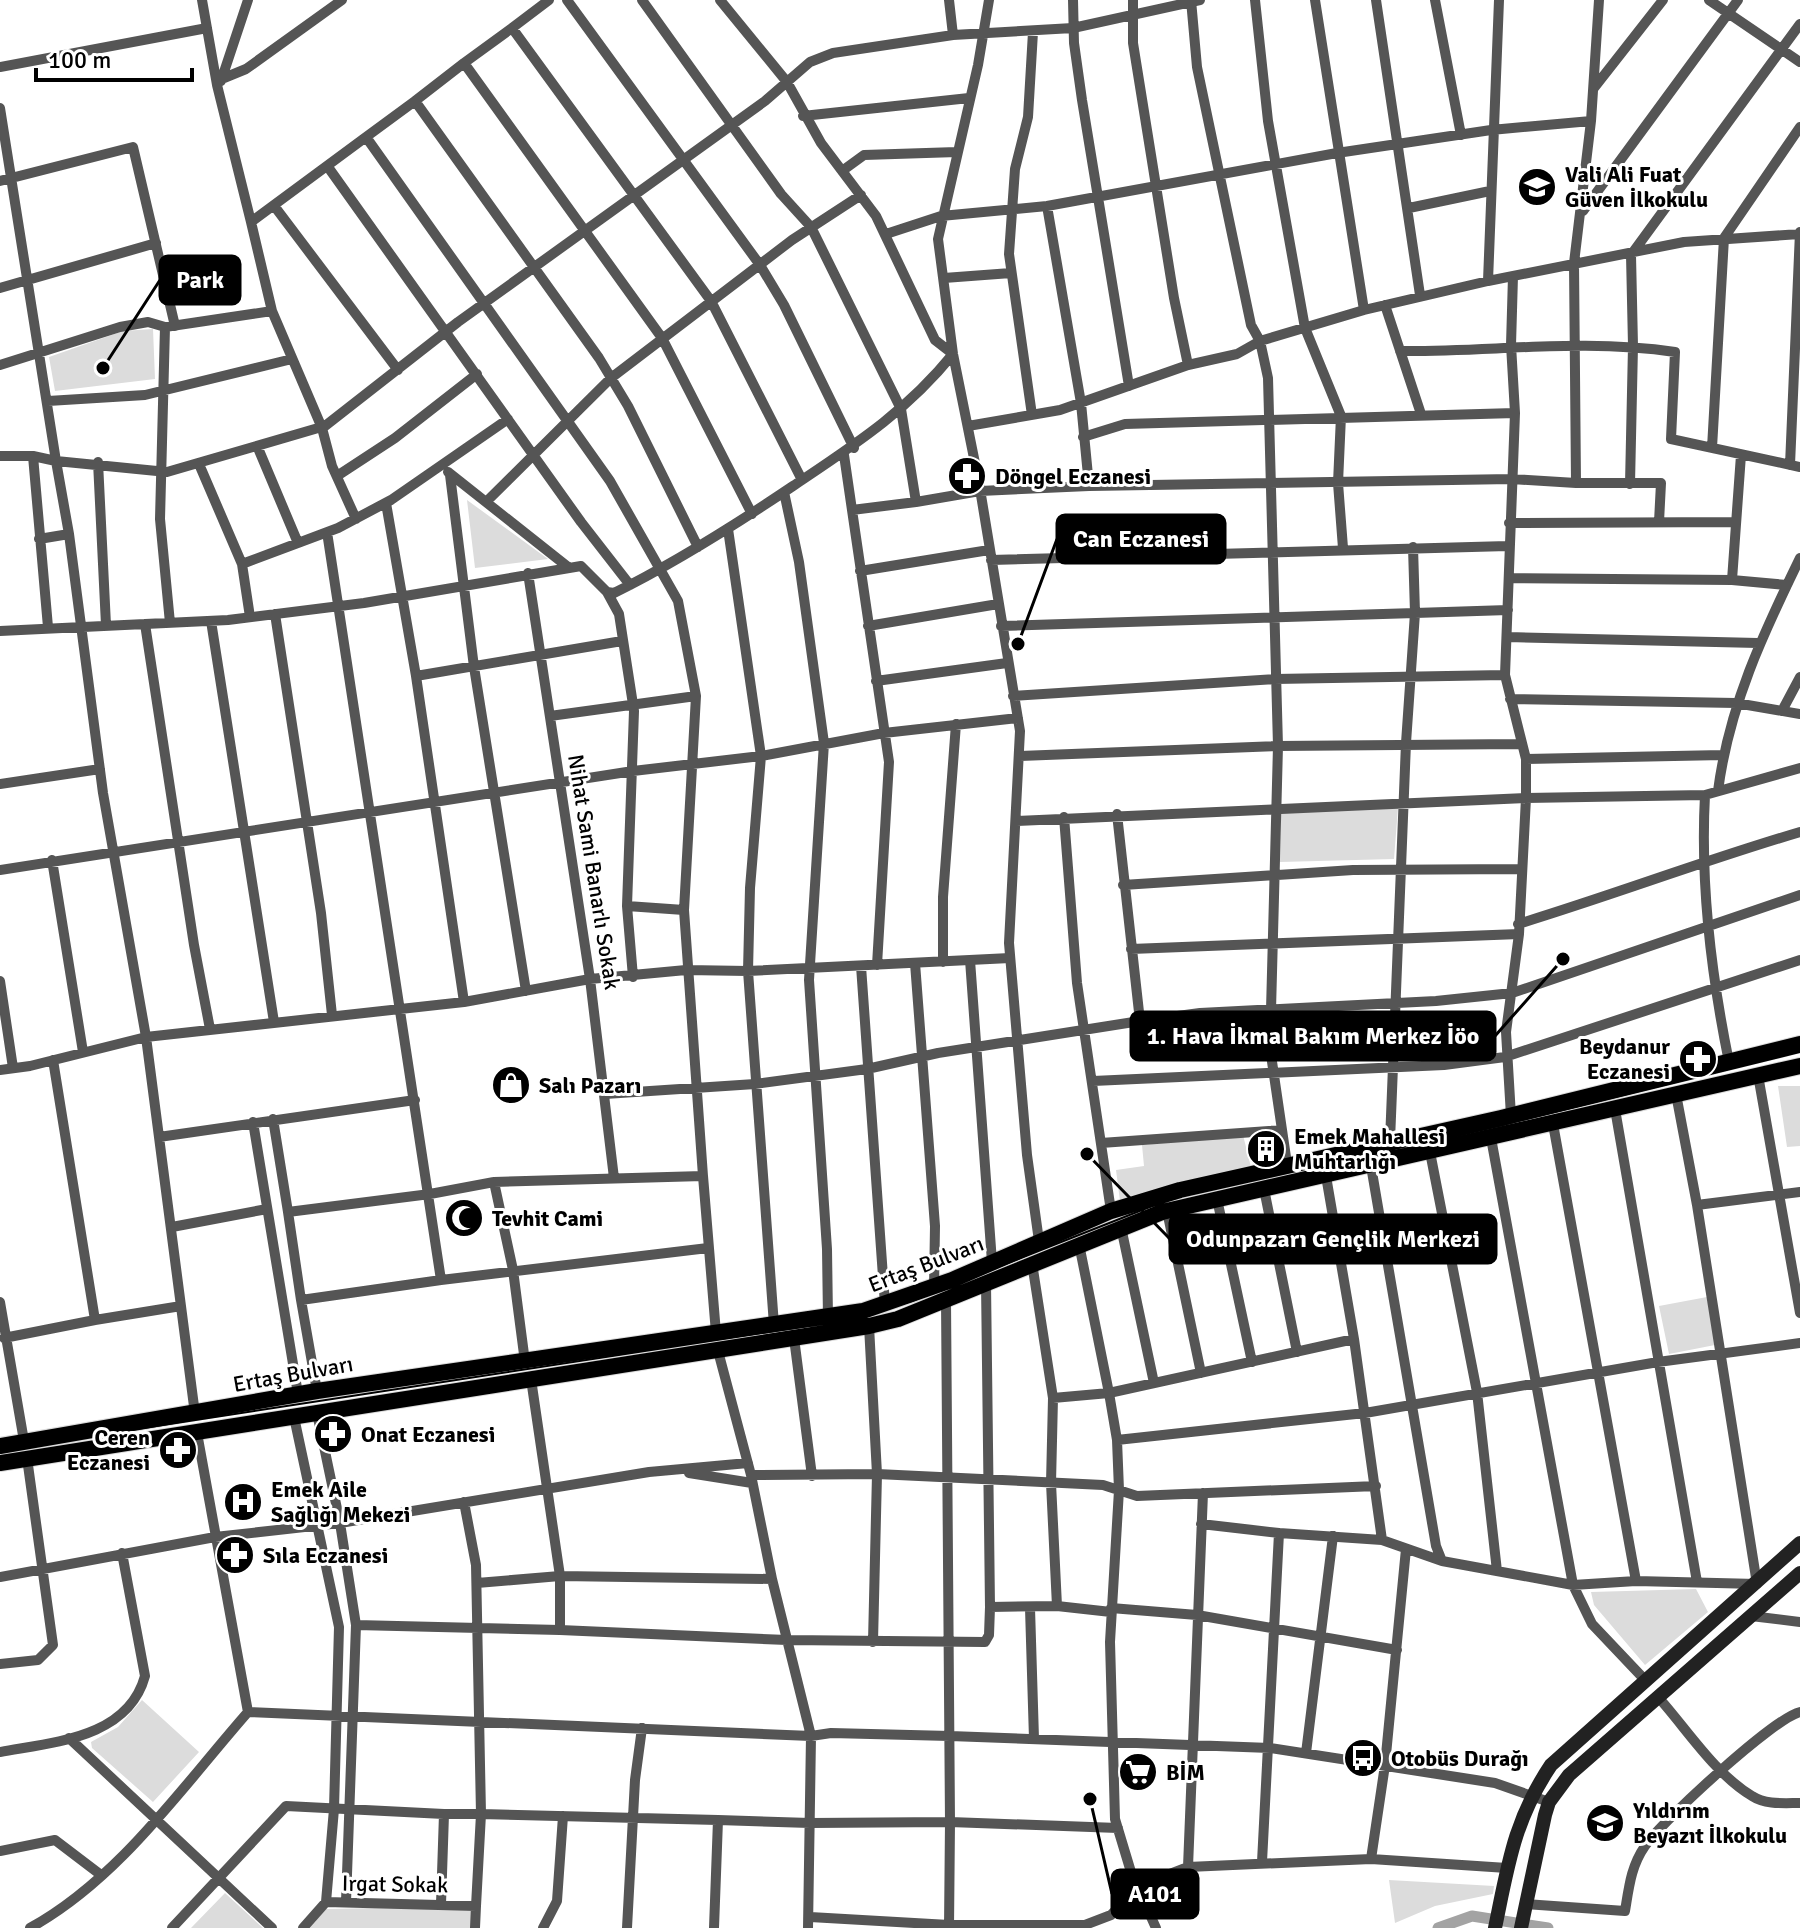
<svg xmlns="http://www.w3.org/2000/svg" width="1800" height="1928" font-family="Signika,sans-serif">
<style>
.green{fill:#dcdcdc}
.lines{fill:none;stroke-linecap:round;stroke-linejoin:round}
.canal{stroke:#a3a3a3;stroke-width:11}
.primary-casing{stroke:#dbdbdb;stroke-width:18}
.minor{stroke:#555;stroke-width:10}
.secondary{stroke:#222;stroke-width:14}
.primary{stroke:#000;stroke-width:16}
.tram{stroke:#000;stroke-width:2}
.labels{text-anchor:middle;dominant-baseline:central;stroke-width:6;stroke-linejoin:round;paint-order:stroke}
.poi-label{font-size:22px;font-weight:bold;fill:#000;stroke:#fff;text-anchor:start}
.street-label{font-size:22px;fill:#000;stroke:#fff}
.leader{fill:none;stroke:#000;stroke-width:3}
.callout-dot{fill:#000;stroke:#fff;stroke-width:3}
.callout{fill:#000;stroke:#000;stroke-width:3}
.callout-label{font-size:24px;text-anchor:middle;font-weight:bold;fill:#fff}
</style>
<rect width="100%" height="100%" fill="#fff"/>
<!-- green -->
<path class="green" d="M153,329L155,379L55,391L49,357L123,331Z
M467,500L548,559L475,568Z
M1398,808L1394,859L1280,862L1281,810Z
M1778,1086H1800V1146L1787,1147Z
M1243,1135L1251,1167L1120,1201L1116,1170L1144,1166L1142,1145Z
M1707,1297L1715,1345L1669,1354L1659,1306Z
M1696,1589L1708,1612L1645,1665L1594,1605L1591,1592Z
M142,1700L199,1752L153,1802L92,1748L91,1742L118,1727Z
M1389,1880L1494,1886L1493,1894L1435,1906L1395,1923Z
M225,1893L263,1928H191Z
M476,1906L471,1928H310L326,1909Z"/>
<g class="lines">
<!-- canal -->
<path class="canal" d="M1438,1928L1472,1916L1548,1928"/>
<defs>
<path id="primary" d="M0,1446L317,1391L863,1311L952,1280L1111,1211L1180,1190L1501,1118L1800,1044
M0,1463L869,1326L898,1319L1162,1212L1800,1066"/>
</defs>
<!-- primary casing -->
<use href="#primary" class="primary-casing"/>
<!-- minor -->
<path class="minor" d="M202,0L217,85L251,222
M567,0L760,265L784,305L854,448
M642,0L781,194L811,227L901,409L916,502L980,491L1089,486L1081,403L1047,206
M949,0L953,35L1073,28L1200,0
M989,0L978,65L938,239L953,354L979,483L1020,731L1009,943L1027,1155L1039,1241
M1073,0L1074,43L1082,100L1129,386
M1191,0L1197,67L1251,325L1260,341L1364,310
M1255,0L1268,121L1305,328L1341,416L1338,483L1343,548
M1315,0L1364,310L1488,281L1684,242L1800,234
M1376,0L1420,295
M1435,0L1461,135
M1709,0L1800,62
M512,28L549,0
M464,63L512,28L711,301L802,480
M0,67L207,28
M224,78L246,69L342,0
M221,81L248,0
M1594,88L1663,0
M415,101L464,63L662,338L752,514
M0,108L56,461L167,472L325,426L458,322L765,101L810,62L833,53L953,35
M803,116L969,98
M366,137L415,101L599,358L628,406L698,547
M328,167L581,522L630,585
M842,171L864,155L957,152
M0,181L133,147L175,326
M275,207L398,370
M1409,208L1490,191
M1583,211L1738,0
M886,234L941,216L1047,206L1337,153L1491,130L1591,121
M944,278L1011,273
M1488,281L1499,0
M0,288L156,243
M1385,305L1421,414
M1400,351C1492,352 1583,338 1675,352L1671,439L1800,467
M0,365L120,327L148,322L165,327
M1188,365L1237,354L1260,341L1268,378L1278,746L1270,1048L1287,1164
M48,401L145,395L292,359
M1032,415L1009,254L1015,169L1028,117L1033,32
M968,426L1060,410L1188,365L1174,298L1133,43V0
M1083,437L1125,424L1515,413
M258,448L298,543
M1712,448L1724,238L1800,127
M844,455L852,510L916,502
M0,456H33L56,461L69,534L103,793L146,1037L195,1414
M33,456L48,627
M98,462L106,625
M199,464L242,564
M1790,465L1800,232
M448,472L568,567
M450,475L474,667L526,991
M337,476L395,438L477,374
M1576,483H1661L1659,522
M1630,484L1633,346L1631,255L1800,24
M1089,486L1512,479L1576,483L1574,263L1591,121L1599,0
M784,492L799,562L824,743L809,980L827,1249L828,1318
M486,502L611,378L792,240L861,195
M386,503L416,676
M852,510L889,762L877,965
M356,519L332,466L322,428L272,311L251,222L366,137L610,481L678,601L696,696L684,910L703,1176
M1509,523L1735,522
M728,529L761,756L750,888L748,971L774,1325
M39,539L69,534
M1413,547L1415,613L1508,610
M991,560L1508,546
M860,571L989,550
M528,573L590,979L614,1178
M1509,578L1732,580L1787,585
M1732,580L1741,455
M607,592L614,593C677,562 735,525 793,486C854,445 906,412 953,354L935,340L876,216L821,143L787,82L720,0
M275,614L321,913L332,1015
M250,617L242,564L338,528L391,500L508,419
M211,621L274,1022
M170,623L160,519L165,327L272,311
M145,624L194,945L210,1029
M868,626L998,604
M1001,626L1415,613L1406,743L1390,1141
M0,631L228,620L364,603L581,566L607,592L619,614L634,711L627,906L633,977
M1508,637L1758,643
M622,641L416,676L464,1002L590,979L686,970L748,971L1010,958
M876,681L1007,663
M1013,696L1275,679L1505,675
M1510,699L1736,703L1800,714
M1782,711L1800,677
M550,716L696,696
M1020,756L1278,746L1520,744
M1526,759L1723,755
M0,784L100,769
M1718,791C1729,706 1763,634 1800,558
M1705,795C1700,886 1711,974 1729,1062
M1064,817L1077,983L1111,1211
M1017,821L1526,798L1705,795L1800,768
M52,860L83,1052
M0,870L633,771L761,756L884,733L1018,718
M1123,885L1353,870L1521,869
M627,906L684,910
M1518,924C1613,895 1705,860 1800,832
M1131,949L1519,934
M970,960L992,1262
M943,962V897L956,724
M915,963L935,1226L934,1288
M861,966L885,1305
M0,981L13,1068
M1140,1021L1200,1013L1436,1001L1512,993L1800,895
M0,1070L30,1066L146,1037L464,1002
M1758,1075L1800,1313
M1093,1081L1444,1065L1505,1057L1800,960
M605,1094L755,1084L867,1069L938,1053L1140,1021L1117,814
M1676,1094L1697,1205
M1615,1109L1697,1582
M1511,1116L1506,1032L1519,934L1526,798V759L1505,675L1515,413L1511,345L1513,276
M273,1119L288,1212
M253,1122L298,1394
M1553,1124L1636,1581
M159,1137L415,1100
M1491,1138L1573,1585L1592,1624L1646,1681
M1101,1143L1282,1130
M1430,1152L1477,1392L1497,1571
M1371,1166L1436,1546L1442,1561
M1326,1176L1354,1339L1382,1540
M494,1182L513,1270L525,1362
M1264,1189L1297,1352
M1217,1199L1252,1362
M1167,1211L1201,1373
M172,1227L267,1209
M1121,1227L1154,1383
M1032,1263L1053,1398L1051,1483L1057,1606
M441,1280L708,1248
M301,1300L288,1212L430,1194L494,1182L703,1176L716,1333
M0,1302L24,1441
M95,1320L181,1306
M869,1326L877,1474L873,1642
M4,1338L95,1320L53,1060
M794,1338L812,1476
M718,1351L751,1475L772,1579
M317,1391L301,1300L441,1280L327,532
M1053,1398L1109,1393L1079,1244
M317,1413L340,1523L356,1625L346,1902
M294,1417L339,1627L334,1809L326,1902
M197,1433L248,1712L811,1736L831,1733L950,1736L1270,1748L1495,1783L1549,1802
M1117,1440L1109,1393L1354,1339
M689,1473L752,1483
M751,1475L877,1474L1103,1485L1137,1496L1376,1486
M1201,1524L1279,1533
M0,1577L215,1537L340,1523L649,1472L748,1463
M477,1583L560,1576L772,1579L811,1736L808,1928
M990,1607L1057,1606L1111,1612
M1030,1608L1034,1739
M1111,1608L1197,1615L1397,1650
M1751,1616L1800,1622
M356,1625L560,1630V1576L531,1379
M560,1630L787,1640L985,1642L989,1635L990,1607L986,1283
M0,1664L38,1660L53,1645L27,1458
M1658,1697C1686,1728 1715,1774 1752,1796C1766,1805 1784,1803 1800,1803
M69,1738L272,1928
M0,1752C54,1742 128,1738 145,1676L122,1553
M1306,1753L1333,1536
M718,1820L810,1823L950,1822L946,1300
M0,1851L55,1840L101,1875
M1371,1859L1385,1765L1406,1549
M1262,1862L1279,1533L1382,1540L1442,1561L1573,1585L1636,1581L1757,1584L1697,1205L1800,1192
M1188,1867L1203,1493
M441,1904L444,1814H481L476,1565L464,1502
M1525,1904L1625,1911C1629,1887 1631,1866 1645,1846C1662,1821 1774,1718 1800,1712
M476,1906L481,1814L718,1820L714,1928
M810,1917L949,1925H1085L1111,1915L1139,1886L1188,1867L1371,1859L1507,1868
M30,1928C119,1879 182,1787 248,1712
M172,1928L286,1806L444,1814
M303,1928L326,1902L476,1906L475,1928
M543,1928L557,1901L563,1816
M627,1928L635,1780L642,1728
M949,1928L950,1822L1118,1828
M1156,1928L1131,1872L1115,1819L1110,1642L1119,1490L1117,1440L1365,1413L1658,1362L1800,1343"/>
<!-- secondary -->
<path class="secondary" d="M1495,1928C1508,1865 1514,1820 1551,1765L1800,1543
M1521,1928L1545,1815L1549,1802L1569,1775L1800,1573"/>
<!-- primary -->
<use href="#primary" class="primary"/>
<!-- tram -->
<path class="tram" d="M0,1450L840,1321L912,1301L1175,1197L1288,1169L1404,1149L1800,1052"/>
</g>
<!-- icons -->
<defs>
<symbol id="school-disc" viewBox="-11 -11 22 22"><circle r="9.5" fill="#000" stroke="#fff"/><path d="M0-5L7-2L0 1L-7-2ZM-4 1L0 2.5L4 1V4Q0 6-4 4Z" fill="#fff"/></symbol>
<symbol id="pharmacy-disc" viewBox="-11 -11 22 22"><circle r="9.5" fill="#000" stroke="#fff"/><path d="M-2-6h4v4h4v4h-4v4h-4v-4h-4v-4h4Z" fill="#fff"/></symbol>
<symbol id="shop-disc" viewBox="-11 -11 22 22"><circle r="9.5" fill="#000" stroke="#fff"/><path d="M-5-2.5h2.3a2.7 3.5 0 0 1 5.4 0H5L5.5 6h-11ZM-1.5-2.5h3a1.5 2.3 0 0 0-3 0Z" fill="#fff"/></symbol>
<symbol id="building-disc" viewBox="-11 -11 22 22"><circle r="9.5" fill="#000" stroke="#fff"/><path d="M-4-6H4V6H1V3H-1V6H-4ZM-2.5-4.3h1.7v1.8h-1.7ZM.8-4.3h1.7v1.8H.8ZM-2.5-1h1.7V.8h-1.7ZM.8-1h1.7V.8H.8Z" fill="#fff"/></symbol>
<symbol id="mosque-disc" viewBox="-11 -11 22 22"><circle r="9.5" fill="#000" stroke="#fff"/><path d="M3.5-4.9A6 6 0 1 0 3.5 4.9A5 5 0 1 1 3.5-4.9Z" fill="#fff"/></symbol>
<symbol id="hospital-disc" viewBox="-11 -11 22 22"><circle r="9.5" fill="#000" stroke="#fff"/><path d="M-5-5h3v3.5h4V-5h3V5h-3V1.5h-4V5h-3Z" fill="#fff"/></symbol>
<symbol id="bus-disc" viewBox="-11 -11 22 22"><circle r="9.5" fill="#000" stroke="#fff"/><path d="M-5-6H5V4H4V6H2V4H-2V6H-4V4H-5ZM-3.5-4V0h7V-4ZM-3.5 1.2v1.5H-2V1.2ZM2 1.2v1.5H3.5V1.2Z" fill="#fff"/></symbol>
<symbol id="supermarket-disc" viewBox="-11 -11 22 22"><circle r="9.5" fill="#000" stroke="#fff"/><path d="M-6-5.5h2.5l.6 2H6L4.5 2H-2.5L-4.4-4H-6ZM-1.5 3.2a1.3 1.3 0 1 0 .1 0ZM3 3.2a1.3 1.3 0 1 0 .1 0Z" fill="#fff"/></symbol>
</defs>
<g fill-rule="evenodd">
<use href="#school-disc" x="1515" y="165" width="44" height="44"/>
<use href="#pharmacy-disc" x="945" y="454" width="44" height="44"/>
<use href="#pharmacy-disc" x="1676" y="1037" width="44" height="44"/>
<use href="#shop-disc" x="489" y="1063" width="44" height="44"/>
<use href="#building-disc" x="1244" y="1127" width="44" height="44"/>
<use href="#mosque-disc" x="442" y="1196" width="44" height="44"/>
<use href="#pharmacy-disc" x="311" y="1412" width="44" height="44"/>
<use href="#pharmacy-disc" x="156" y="1428" width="44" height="44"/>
<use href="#hospital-disc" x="221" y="1480" width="44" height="44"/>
<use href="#pharmacy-disc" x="213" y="1533" width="44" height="44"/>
<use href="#bus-disc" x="1341" y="1736" width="44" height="44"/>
<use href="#supermarket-disc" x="1116" y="1750" width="44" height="44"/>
<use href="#school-disc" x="1583" y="1801" width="44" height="44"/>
</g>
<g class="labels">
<!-- poi labels -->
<g class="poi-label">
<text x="1565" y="174">Vali Ali Fuat<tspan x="1565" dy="25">Güven İlkokulu</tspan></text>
<text x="995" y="476">Döngel Eczanesi</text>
<text x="1670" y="1046" text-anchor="end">Beydanur<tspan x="1670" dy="25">Eczanesi</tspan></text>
<text x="539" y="1085">Salı Pazarı</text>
<text x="1294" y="1136">Emek Mahallesi<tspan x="1294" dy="25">Muhtarlığı</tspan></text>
<text x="492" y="1218">Tevhit Cami</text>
<text x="361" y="1434">Onat Eczanesi</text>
<text x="150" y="1437" text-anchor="end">Ceren<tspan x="150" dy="25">Eczanesi</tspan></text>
<text x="271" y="1489">Emek Aile<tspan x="271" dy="25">Sağlığı Mekezi</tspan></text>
<text x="263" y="1555">Sıla Eczanesi</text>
<text x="1391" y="1758">Otobüs Durağı</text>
<text x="1166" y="1772">BİM</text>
<text x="1633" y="1810">Yıldırım<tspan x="1633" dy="25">Beyazıt İlkokulu</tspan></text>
</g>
<!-- street labels -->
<g class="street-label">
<text transform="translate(594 872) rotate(81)">Nihat Sami Banarlı Sokak</text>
<text transform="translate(926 1264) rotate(-21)">Ertaş Bulvarı</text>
<text transform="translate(293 1374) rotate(-10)">Ertaş Bulvarı</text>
<text transform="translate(395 1884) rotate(1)">Irgat Sokak</text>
</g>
</g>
<!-- callouts -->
<path class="leader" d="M103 368L160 280M1018 644L1057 539M1563 959L1495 1036M1087 1154L1170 1239M1090 1799L1112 1894"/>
<g class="callout-dot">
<circle cx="103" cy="368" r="8"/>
<circle cx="1018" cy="644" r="8"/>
<circle cx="1563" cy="959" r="8"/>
<circle cx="1087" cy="1154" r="8"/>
<circle cx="1090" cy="1799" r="8"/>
</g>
<g class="callout">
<rect x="160" y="256" width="80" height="48" rx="8"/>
<rect x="1057" y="515" width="168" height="48" rx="8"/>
<rect x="1131" y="1012" width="364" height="48" rx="8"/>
<rect x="1170" y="1215" width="326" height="48" rx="8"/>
<rect x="1112" y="1870" width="86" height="48" rx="8"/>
</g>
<g class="callout-label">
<text x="200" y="288">Park</text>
<text x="1141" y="547">Can Eczanesi</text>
<text x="1313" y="1044">1. Hava İkmal Bakım Merkez İöo</text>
<text x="1333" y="1247">Odunpazarı Gençlik Merkezi</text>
<text x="1155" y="1902">A101</text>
</g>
<!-- scale -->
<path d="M36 68v12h156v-12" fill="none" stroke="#000000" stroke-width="4"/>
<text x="48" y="68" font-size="24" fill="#000000" stroke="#ffffff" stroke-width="6" paint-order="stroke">100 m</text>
</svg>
